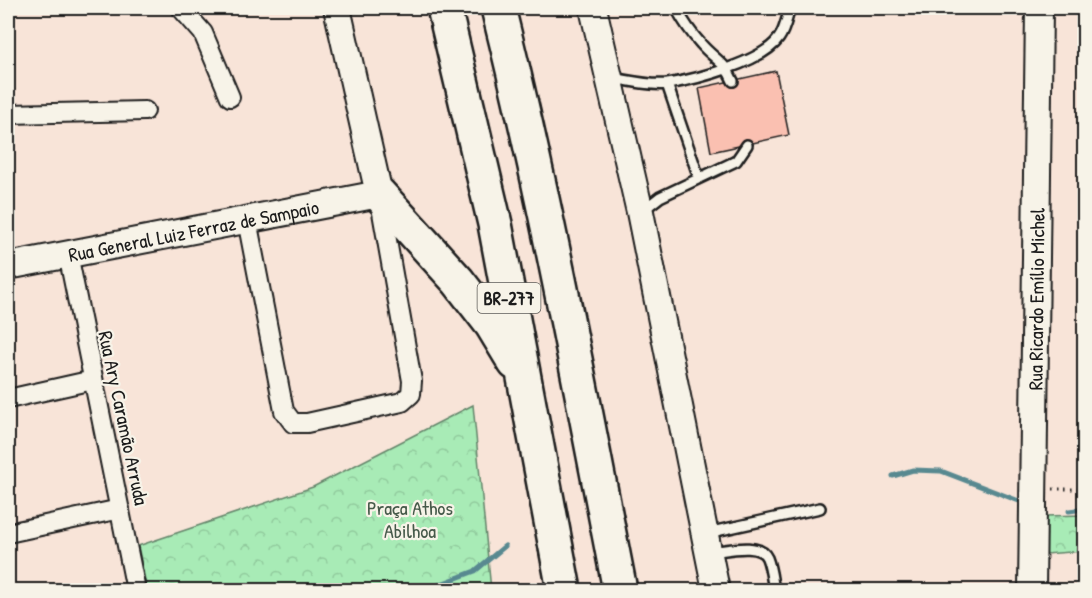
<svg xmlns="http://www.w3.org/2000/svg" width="1092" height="598" font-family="'Patrick Hand',sans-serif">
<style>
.park{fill:url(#park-crowns);stroke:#628469;stroke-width:1.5}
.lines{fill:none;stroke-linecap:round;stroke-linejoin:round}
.stream{stroke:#598990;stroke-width:5}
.building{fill:#fac0b1;stroke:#1c1c1c;stroke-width:1.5}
.lane-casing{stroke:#1c1c1c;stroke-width:14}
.street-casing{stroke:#1c1c1c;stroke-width:22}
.secondary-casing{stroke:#1c1c1c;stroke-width:30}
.highway-casing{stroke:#1c1c1c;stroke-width:38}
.path{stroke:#1c1c1c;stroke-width:3;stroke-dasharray:1.5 4.5;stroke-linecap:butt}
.lane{stroke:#f7f3e8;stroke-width:9}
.street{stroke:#f7f3e8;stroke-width:18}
.secondary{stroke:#f7f3e8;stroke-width:26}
.highway{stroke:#f7f3e8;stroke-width:33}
.labels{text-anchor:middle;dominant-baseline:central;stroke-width:4.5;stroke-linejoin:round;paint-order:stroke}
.shield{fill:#f7f3e8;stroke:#5e5c59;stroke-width:1.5}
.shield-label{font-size:18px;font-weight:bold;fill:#1c1c1c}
.street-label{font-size:20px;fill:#1c1c1c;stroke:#f7f3e8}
.park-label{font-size:20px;fill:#465a4a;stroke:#f7f3e8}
</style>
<defs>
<pattern id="park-crowns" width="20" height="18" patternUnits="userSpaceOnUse" patternTransform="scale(1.5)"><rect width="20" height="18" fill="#a8ebb6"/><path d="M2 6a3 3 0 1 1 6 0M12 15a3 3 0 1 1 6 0" fill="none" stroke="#90c99c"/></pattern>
</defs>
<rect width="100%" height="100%" fill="#f8e4d8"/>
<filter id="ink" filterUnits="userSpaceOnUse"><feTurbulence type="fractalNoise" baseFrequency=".0167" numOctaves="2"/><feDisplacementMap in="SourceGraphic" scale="12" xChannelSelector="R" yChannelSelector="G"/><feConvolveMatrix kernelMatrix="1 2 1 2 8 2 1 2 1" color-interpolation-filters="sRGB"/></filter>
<g filter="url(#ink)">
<!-- park -->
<path class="park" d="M473,405L491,590H147L138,546L313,487Z
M1084,515V551L1045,554V516Z"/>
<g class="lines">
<!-- stream -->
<path class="stream" d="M893,476L913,470L941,471L1019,501
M1069,511L1084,509
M425,590L475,571L505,546"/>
</g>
<!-- building -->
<path class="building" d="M776,71L789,135L711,152L699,88Z"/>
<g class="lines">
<defs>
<path id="lane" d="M676,8C683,21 691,33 701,44C714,59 725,62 733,81
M613,78C631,81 650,86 668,84C697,79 763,62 779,38C785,30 787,17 790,8
M667,84L699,178
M642,211L660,197L736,161L747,145
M707,533L820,508
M710,552C725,551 760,541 767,558C771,568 772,580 774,590"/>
<path id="street" d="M181,8L203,33L230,97
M8,114L145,111
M247,220L284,411L293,423H307L402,402L411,394L412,381L380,201
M68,254L136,590
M8,399L93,380
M8,533L120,509"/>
<g id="secondary">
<path d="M593,8L640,212L716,590"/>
<path id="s1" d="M8,266L379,194L337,8"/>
<path id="s2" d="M1032,590L1039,8"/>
</g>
<path id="highway" d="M444,8L495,224L564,590
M498,8C546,200 582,395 620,590
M379,194L458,281L492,325L515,363"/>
</defs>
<!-- lane casing -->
<use href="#lane" class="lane-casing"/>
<!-- street casing -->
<use href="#street" class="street-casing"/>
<!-- secondary casing -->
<use href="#secondary" class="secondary-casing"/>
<!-- highway casing -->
<use href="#highway" class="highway-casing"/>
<!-- path -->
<path class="path" d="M1053,489H1084"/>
<!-- lane -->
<use href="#lane" class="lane"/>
<!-- street -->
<use href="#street" class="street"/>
<!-- secondary -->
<use href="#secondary" class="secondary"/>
<!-- highway -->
<use href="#highway" class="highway"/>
</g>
</g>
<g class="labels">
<!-- shield labels -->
<rect class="shield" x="477.5" y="283" width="63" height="30" rx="4.5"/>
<g class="shield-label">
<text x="509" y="298">BR-277</text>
</g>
<!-- street labels -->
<g class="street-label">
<text stroke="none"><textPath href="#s1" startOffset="189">Rua General Luiz Ferraz de Sampaio</textPath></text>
<text stroke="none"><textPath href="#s2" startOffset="291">Rua Ricardo Emílio Michel</textPath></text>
<text transform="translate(124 418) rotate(78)">Rua Ary Caramão Arruda</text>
</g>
<!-- park labels -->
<g class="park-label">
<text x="410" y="507">Praça Athos<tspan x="410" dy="23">Abilhoa</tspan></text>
</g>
</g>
<!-- margin -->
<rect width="1092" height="598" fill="none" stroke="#f7f3e8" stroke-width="30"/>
<rect x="15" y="15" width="1062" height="568" fill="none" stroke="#1c1c1c" stroke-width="2" filter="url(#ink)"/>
</svg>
